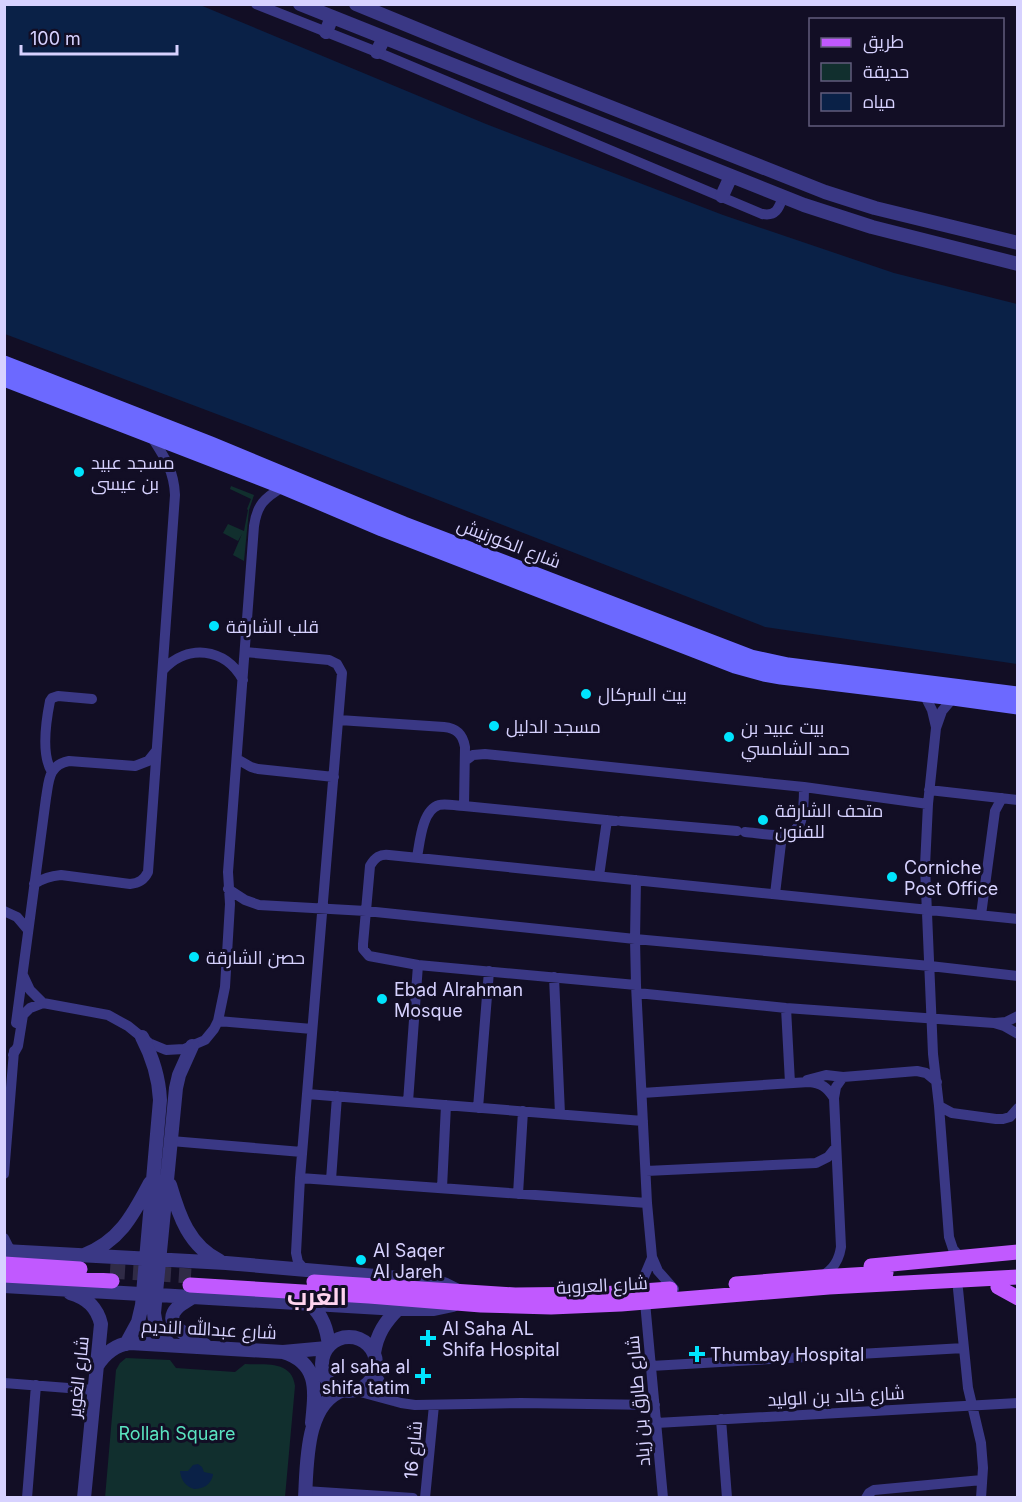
<svg xmlns="http://www.w3.org/2000/svg" width="1022" height="1502" font-family="Inter,Cairo,sans-serif">
<style>
.green{fill:#112f2e}
.water{fill:#0a2147}
.lines{fill:none;stroke-linecap:round;stroke-linejoin:round}
.primary-tunnel{stroke:#302b46;stroke-width:15;stroke-dasharray:15 8;stroke-linecap:butt}
.minor{stroke:#3a3885;stroke-width:10}
.tertiary{stroke:#3a3885;stroke-width:14}
.secondary{stroke:#6c69ff;stroke-width:15}
.primary{stroke:#c159ff;stroke-width:15}
.poi-dot{fill:#00e4fd;stroke:#120e25;stroke-width:2}
.labels{text-anchor:middle;dominant-baseline:central;stroke-width:6;stroke-linejoin:round;paint-order:stroke}
.poi-label{font-size:18px;fill:#d7d2ff;stroke:#120e25;text-anchor:start}
.street-label{font-size:18px;fill:#d7d2ff;stroke:#120e25}
.park-label{font-size:18px;fill:#5ae3c0;stroke:#120e25}
.district-label{font-size:24px;font-weight:bold;fill:#ffd4ef;stroke:#120e25}
</style>
<rect width="100%" height="100%" fill="#120e25"/>
<!-- green -->
<path class="green" d="M231,486L254,495L249,510L244,561L233,555L242,534L238,541L223,533L228,524L244,531L248,510L247,509L251,499L230,489Z
M126,1358L170,1360L176,1368L235,1372L245,1364C265,1365 292,1360 295,1386L285,1497L105,1498L116,1370L120,1363Z"/>
<!-- water -->
<path class="water" d="M4,5H200L486,124L723,215L894,273L1017,304V664L765,627L243,424L5,334Z
M198,1464L202,1467L204,1472L213,1474V1475C211,1484 204,1489 194,1489C185,1486 181,1480 180,1471H188L193,1465Z"/>
<g class="lines">
<!-- primary-tunnel -->
<path class="primary-tunnel" d="M110,1271L191,1276"/>
<!-- minor -->
<path class="minor" d="M256,4L377,52L762,214C776,217 779,208 783,197
M245,652L329,660L337,664L342,673L300,1178L296,1253L298,1262L304,1269
M163,670C187,644 225,647 243,680
M924,694L932,710L936,727
M953,698L942,711L936,728L928,804L925,866L933,1054L939,1106L949,1237L953,1249L962,1259
M339,720L444,727C457,728 463,735 465,747L464,806
M237,759L251,767L258,769L334,777
M465,761L473,755L485,754L804,787L928,804
M52,772C41,755 46,721 50,701L52,698L58,696L92,699
M929,790L1018,800
M621,821L737,831
M745,832C762,833 794,843 801,821C804,810 804,798 804,787
M417,857C420,842 422,810 439,805C446,803 456,806 464,806L616,821
M599,876L607,820
M636,880L635,939L636,985L647,1203L652,1257L658,1271L674,1289
M34,884C43,878 50,876 61,875L130,884C139,883 144,880 148,872L175,495C174,470 164,456 151,436
M228,889L245,900L259,905L366,911L635,939L930,966L1018,976
M775,894L782,835
M4,911L17,917L28,930
M981,915L995,811L1002,798
M23,975L30,990L43,1003
M554,977L560,1114
M636,985L418,965L369,956L363,949V944L370,866C375,857 380,854 389,855L1018,919
M637,993L786,1008L994,1023L1004,1026L1018,1034
M786,1008L790,1083
M218,1021L312,1029
M16,1023L46,798C49,781 48,765 69,761L135,766L148,761L156,751
M995,1023L1006,1022L1018,1016
M13,1055L18,1046L23,1015L30,1008L43,1003L108,1015L128,1026L149,1043L166,1050L184,1049L205,1040L214,1029L218,1021L225,987L230,904L228,872L254,526C257,505 264,498 283,487
M807,1080L826,1075L843,1077L917,1071L926,1073L937,1082
M642,1093L809,1082C821,1083 827,1087 834,1098
M307,1094L643,1121
M408,1102L418,965
M939,1106L952,1113L996,1119H1003L1010,1117L1018,1108
M478,1108L489,971
M171,1141L302,1152
M646,1171L816,1163L828,1157L836,1147
M4,1174L14,1051
M300,1178L647,1203
M331,1180L337,1096
M442,1188L446,1105
M518,1194L523,1111
M4,1238L8,1246L12,1251
M822,1276C834,1269 839,1260 841,1247L834,1098L836,1087L843,1077
M958,1289L968,1388L981,1443L983,1468L981,1498
M631,1292L644,1277L652,1258
M645,1302L663,1498
M651,1366L964,1348
M376,1368C378,1382 384,1392 394,1401
M4,1383L94,1390
M353,1390L401,1403L415,1405L521,1403L655,1405
M721,1419L727,1498
M656,1423L1018,1403
M305,1491L413,1498
M27,1498L36,1385
M425,1498L434,1405
M866,1498L869,1493L874,1490L982,1480"/>
<!-- tertiary -->
<path class="tertiary" d="M300,4L804,205L872,227L1018,264
M356,4L519,71L825,192L875,208L1018,243
M326,32L332,17
M377,52L384,38
M722,196L731,176
M170,1185C179,1216 189,1246 220,1261
M4,1251L226,1263L434,1281L446,1285L456,1290
M84,1255C120,1241 133,1215 150,1183
M4,1286L398,1309H434L453,1305
M70,1293C87,1298 97,1307 101,1324L84,1498
M194,1296C189,1300 182,1303 177,1308C160,1326 193,1338 205,1345
M310,1304C323,1316 327,1329 329,1346
M322 1364a27 27 0 1 1 54 0a27 27 0 1 1-54 0Z
M126,1344L138,1322L142,1305L160,1100C159,1077 153,1058 142,1037
M170,1345C160,1336 155,1326 154,1313L176,1088L179,1075L192,1046
M283,1352C320,1363 315,1392 312,1423
M374,1353C377,1334 385,1322 398,1309
M97,1366C105,1353 115,1345 130,1343L283,1352L327,1348
M305,1498C307,1465 305,1402 344,1390"/>
<!-- secondary -->
<path class="secondary" d="M4,363L211,444L404,524L751,657L788,665L1018,694
M4,379L283,487L382,529L735,666L764,674L781,677L953,698L1018,707"/>
<!-- primary -->
<path class="primary" d="M4,1264L80,1269
M871,1266L1018,1252
M4,1275L112,1281
M314,1282L515,1295L602,1294L670,1289
M736,1284L821,1277L886,1273
M190,1285L369,1296L481,1305L551,1307L621,1304L829,1287L1018,1277
M998,1287L1018,1298"/>
</g>
<!-- markers -->
<g class="poi-dot">
<circle cx="79" cy="472" r="6"/>
<circle cx="214" cy="626" r="6"/>
<circle cx="586" cy="694" r="6"/>
<circle cx="494" cy="726" r="6"/>
<circle cx="729" cy="737" r="6"/>
<circle cx="763" cy="820" r="6"/>
<circle cx="892" cy="877" r="6"/>
<circle cx="194" cy="957" r="6"/>
<circle cx="382" cy="999" r="6"/>
<circle cx="361" cy="1260" r="6"/>
<path d="M425 1329h6v6h6v6h-6v6h-6v-6h-6v-6h6z"/>
<path d="M694 1345h6v6h6v6h-6v6h-6v-6h-6v-6h6z"/>
<path d="M420 1367h6v6h6v6h-6v6h-6v-6h-6v-6h6z"/>
</g>
<g class="labels">
<!-- poi labels -->
<g class="poi-label">
<text x="91" y="462">مسجد عبيد<tspan x="91" dy="21">بن عيسى</tspan></text>
<text x="226" y="626">قلب الشارقة</text>
<text x="598" y="694">بيت السركال</text>
<text x="506" y="726">مسجد الدليل</text>
<text x="741" y="727">بيت عبيد بن<tspan x="741" dy="21">حمد الشامسي</tspan></text>
<text x="775" y="810">متحف الشارقة<tspan x="775" dy="21">للفنون</tspan></text>
<text x="904" y="867">Corniche<tspan x="904" dy="21">Post Office</tspan></text>
<text x="206" y="957">حصن الشارقة</text>
<text x="394" y="989">Ebad Alrahman<tspan x="394" dy="21">Mosque</tspan></text>
<text x="373" y="1250">Al Saqer<tspan x="373" dy="21">Al Jareh</tspan></text>
<text x="442" y="1328">Al Saha AL<tspan x="442" dy="21">Shifa Hospital</tspan></text>
<text x="710" y="1354">Thumbay Hospital</text>
<text x="410" y="1366" text-anchor="end">al saha al<tspan x="410" dy="21">shifa tatim</tspan></text>
</g>
<!-- street labels -->
<g class="street-label">
<text transform="translate(509 543) rotate(21)">شارع الكورنيش</text>
<text transform="translate(602 1285) rotate(-3)">شارع العروبة</text>
<text transform="translate(209 1329) rotate(3)">شارع عبدالله النديم</text>
<text transform="translate(78 1377) rotate(-84)">شارع الغوير</text>
<text transform="translate(836 1396) rotate(-3)">شارع خالد بن الوليد</text>
<text transform="translate(638 1401) rotate(-95)">شارع طارق بن زياد</text>
<text transform="translate(413 1450) rotate(-85)">شارع 16</text>
</g>
<!-- park labels -->
<g class="park-label">
<text x="177" y="1433">Rollah Square</text>
</g>
<!-- district labels -->
<g class="district-label">
<text x="317" y="1296">الغرب</text>
</g>
</g>
<!-- border -->
<rect width="1022" height="1502" fill="none" stroke="#d7d2ff" stroke-width="12"/>
<!-- legend -->
<rect x="809" y="18" width="195" height="108" fill="#120e25" stroke="#615c7c" stroke-width="1.5"/>
<rect x="821" y="38" width="30" height="9" fill="#c159ff" stroke="#615c7c" stroke-width="1.5"/>
<text x="863" y="48" font-size="18" fill="#d7d2ff">طريق</text>
<rect x="821" y="63" width="30" height="18" fill="#112f2e" stroke="#615c7c" stroke-width="1.5"/>
<text x="863" y="78" font-size="18" fill="#d7d2ff">حديقة</text>
<rect x="821" y="93" width="30" height="18" fill="#0a2147" stroke="#615c7c" stroke-width="1.5"/>
<text x="863" y="108" font-size="18" fill="#d7d2ff">مياه</text>
<!-- scale -->
<path d="M21 45v9h156v-9" fill="none" stroke="#d7d2ff" stroke-width="3"/>
<text x="30" y="45" font-size="18" fill="#d7d2ff" stroke="#120e25" stroke-width="4.5" paint-order="stroke">100 m</text>
</svg>
